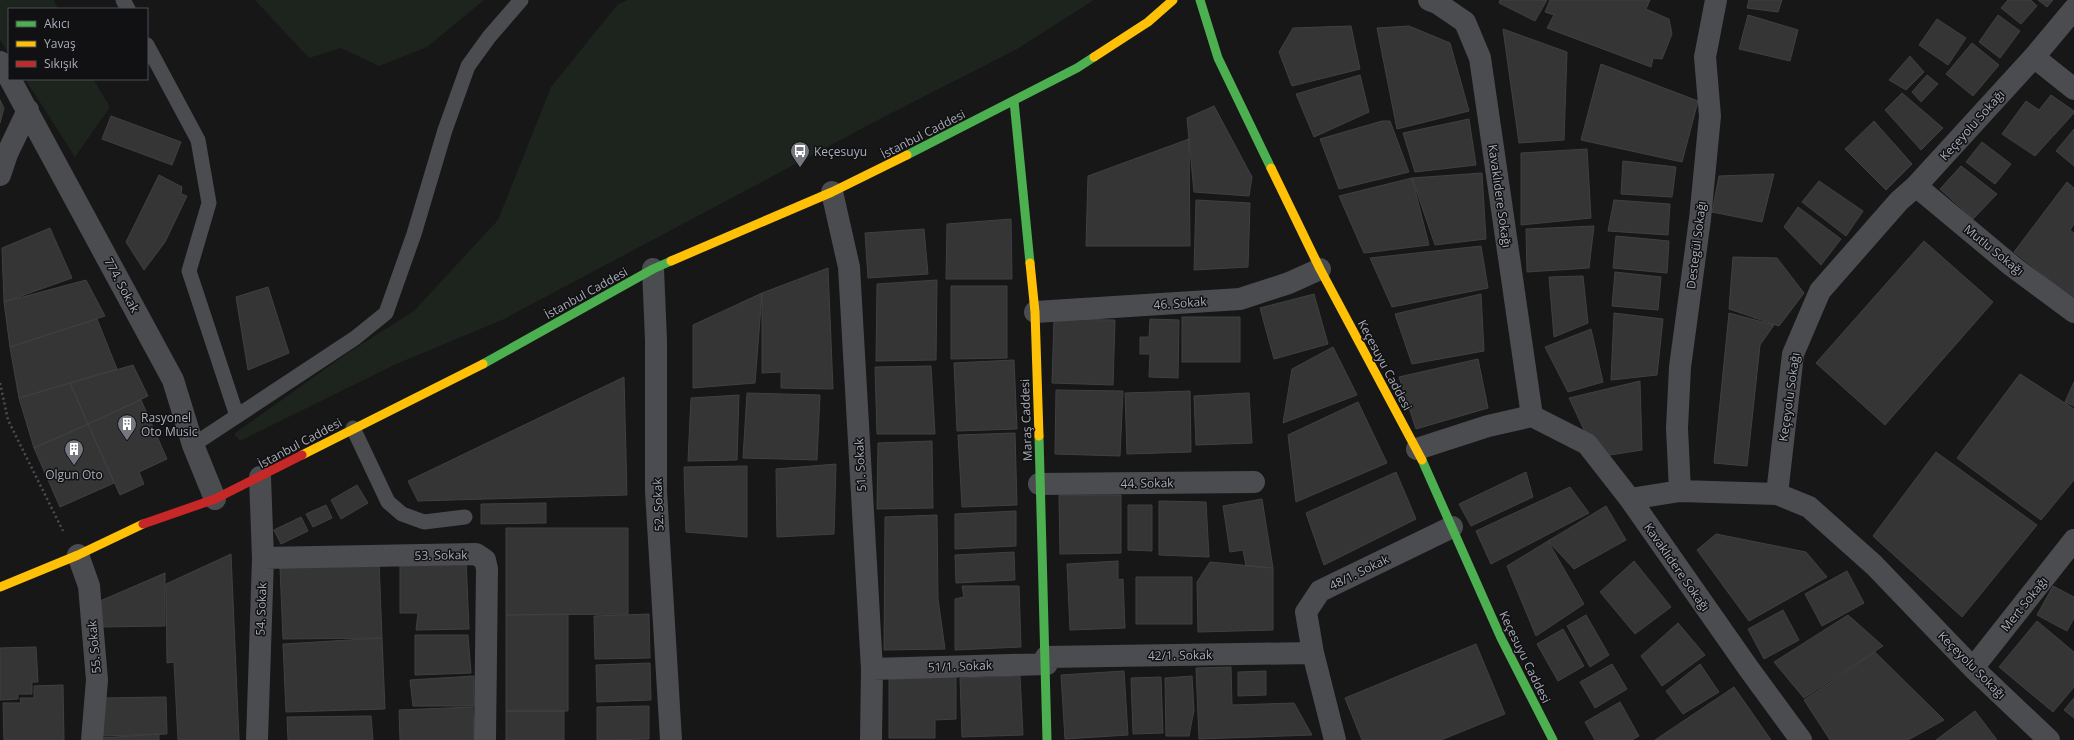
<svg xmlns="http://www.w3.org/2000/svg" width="2074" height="740" font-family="'Open Sans',sans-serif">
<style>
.green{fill:#1d241e}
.building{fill:#353536;stroke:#3f4043}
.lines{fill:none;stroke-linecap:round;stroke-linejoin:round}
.path{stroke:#4d4e52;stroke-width:2.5;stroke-dasharray:2 3;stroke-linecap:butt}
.lane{stroke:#4b4c50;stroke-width:15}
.street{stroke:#4b4c50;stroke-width:22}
.fast{stroke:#4caf50;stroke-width:9}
.slow{stroke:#ffc107;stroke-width:9}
.jam{stroke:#c62828;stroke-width:9}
.labels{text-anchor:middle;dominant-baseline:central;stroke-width:3;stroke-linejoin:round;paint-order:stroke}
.street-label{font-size:12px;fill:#a8adb8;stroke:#111113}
.poi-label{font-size:12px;fill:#a8adb8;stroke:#111113;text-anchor:start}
</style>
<rect width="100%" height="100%" fill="#171717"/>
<!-- green -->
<path class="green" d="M0,0H54L58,9H9V54L0,40Z
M255,0H484L427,47L379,66L341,48L309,58Z
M628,0H1094L1017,49L878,120L504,319L394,365L240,441L234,434L346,354L414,311L498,220L551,87L618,4Z
M25,79H93L110,107L75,157Z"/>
<!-- building -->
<path class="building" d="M1500,0H1547L1535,21L1499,3Z
M1550,0H1650L1646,9L1669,19L1672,34L1662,59L1653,58L1651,67L1547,28L1554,15L1545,12Z
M1749,0H1782L1778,12L1747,8Z
M2008,0H2031L2037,6L2021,24L2001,8Z
M2038,0H2053L2047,7Z
M1748,15L1798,30L1790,61L1739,49Z
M1998,15L2020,31L2000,58L1979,42Z
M1937,19L1966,38L1948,65L1919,45Z
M1351,26L1360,69L1292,86L1279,52L1293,28Z
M1409,26L1450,43L1469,111L1397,129L1377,28Z
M1503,29L1567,52L1564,140L1519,143Z
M1972,43L1999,65L1973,96L1946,74Z
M1910,56L1924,72L1906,90L1889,80Z
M1601,64L1698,101L1682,162L1581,140Z
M1360,75L1369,112L1314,137L1296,94Z
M1927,75L1938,84L1921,102L1912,92Z
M1902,93L1943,128L1921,150L1885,110Z
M2051,95L2074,111V113L2035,156L2002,134L2026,101L2039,110Z
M0,100L4,108L0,123Z
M1214,106L1252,177L1249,196L1194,192L1187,118Z
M111,116L181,142L172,165L102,139Z
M1469,119L1476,165L1415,172L1403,133Z
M1382,121H1390L1409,172L1339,189L1320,139Z
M1874,121L1912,164L1886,190L1845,149Z
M2074,129V166L2056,151Z
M1189,139L1190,246H1086L1088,176Z
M1982,142L2011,164L1995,184L1966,162Z
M1587,149L1591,218L1521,225V153Z
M1623,161L1676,167L1672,197L1621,194Z
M1961,166L1997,194L1973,219L1940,189Z
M1482,173L1486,239L1435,245L1412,178Z
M1774,174L1762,222L1712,212L1719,176Z
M159,175L182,187L181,194L187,196L165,242L144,270L126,242Z
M1412,178L1429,245L1364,253L1339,196Z
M1819,181L1863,211L1846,236L1802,202Z
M2067,182L2074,188V224L2070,230L2074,233V299L2014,252Z
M1196,200L1250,203L1248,267L1194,270Z
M1614,200L1670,204L1668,235L1608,231Z
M1798,207L1841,239L1821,265L1784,227Z
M1011,219L1012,279H946L947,224Z
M1594,226L1589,268L1527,272L1526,229Z
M50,228L72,278L4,302L2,248Z
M924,229L928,274L868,278L865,233Z
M1616,236L1669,241L1667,273L1613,268Z
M1924,241L1993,302L1885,425L1816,363Z
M1481,246L1488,288L1392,307L1370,258Z
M1733,257L1777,258L1804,293L1779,326L1729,309Z
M828,268L833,389L781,388V372L762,373V293Z
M1615,272L1661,277L1658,310L1612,306Z
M1583,276L1588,323L1554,337L1549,277Z
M86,280L105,316L10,347L4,302Z
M937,280L936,360L876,361L877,284Z
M951,286H1007V358L951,359Z
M268,287L289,353L248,370L236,297Z
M762,293L755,383L693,388V325Z
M1314,294L1328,344L1274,359L1260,308Z
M1481,294L1484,351L1412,364L1395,314Z
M1614,313L1663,319L1657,375L1611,380Z
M1729,313L1774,325L1760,345L1747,466L1714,463Z
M1182,317H1240V362H1182Z
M97,319L117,369L19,398L10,347Z
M1054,319L1115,320L1113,385L1052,383Z
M1150,319L1179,320L1178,378L1149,377L1150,354H1140V337H1149Z
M1591,329L1603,382L1568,392L1545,347Z
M1333,347L1357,395L1283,423L1292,369Z
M1478,359L1488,408L1416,429L1399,377Z
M1014,360L1017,429L957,431L954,363Z
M133,365L148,396L88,424L70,383Z
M931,366L935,434H877L875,367Z
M2020,374L2074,409V480L2041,520L1957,458Z
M624,377L627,495L418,501L408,481Z
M1640,381L1642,450L1597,457L1569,398Z
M2074,382V406L2065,402Z
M70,383L88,424L34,448L19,398Z
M1056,390L1123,391L1120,456L1055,454Z
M1190,391L1191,452L1127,454L1125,393Z
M747,393L820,395L817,460L743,458Z
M1249,393L1252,443L1196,445L1194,396Z
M739,395L737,460L688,461L691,398Z
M141,400L167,459L139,472L144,484L120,495L88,424Z
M1358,402L1387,463L1296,502L1288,435Z
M88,424L114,483L60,507L34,448Z
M1015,433L1017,505L962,507L958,435Z
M932,441L933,508L877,509L878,443Z
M1936,452L2037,525L1962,617L1873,536Z
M836,464L834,534L777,537L776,469Z
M747,466V537L686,532L684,467Z
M1396,472L1416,519L1324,565L1306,513Z
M1526,472L1533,497L1471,526L1459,504Z
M357,485L368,503L341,519L331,500Z
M1570,487L1589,513L1491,564L1476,531Z
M1059,495H1121V553L1060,554Z
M1262,499L1273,568L1246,566L1243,550L1230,552L1223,506Z
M1159,501L1206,502L1209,557L1159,555Z
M546,503V523L481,524V504Z
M326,505L332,518L313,527L306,514Z
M1128,505H1152V551L1128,550Z
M1606,506L1626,540L1574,569L1548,541Z
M1016,511V546L955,549V514Z
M937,515L938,599L945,649L884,650L885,517Z
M301,517L308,531L281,544L274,530Z
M506,528H628V614L506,615Z
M1716,534L1806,552L1827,577L1749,621L1697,550Z
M1548,541L1584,604L1536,636L1507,566Z
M1014,552L1015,580L956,583L955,555Z
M231,554L239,740H178L174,662L167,663L166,584Z
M400,559H466L469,629L416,630L418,613H400Z
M379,561L382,638L283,639L280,567Z
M1118,561V580L1123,579L1125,628L1070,630L1067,564Z
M1634,561L1671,607L1635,634L1600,592Z
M1210,562L1273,568V630L1198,632L1197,582Z
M1847,571L1864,603L1822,626L1805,594Z
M165,573V626L100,627V601Z
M1136,577H1192V624H1136Z
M962,586H1019L1021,647L955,650V599L964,597Z
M2053,586L2074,597V618L2067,631L2037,615Z
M1783,610L1799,640L1764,659L1748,629Z
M568,614V711H506V615Z
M649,614L650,658L595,659L594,616Z
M1586,615L1609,655L1590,667L1567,626Z
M1848,615L1883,646L1804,698L1774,662Z
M2037,621L2074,652V687L2053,712L1999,667Z
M1678,623L1705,655L1662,686L1641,656Z
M1563,629L1584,666L1558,681L1537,644Z
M415,635H468L471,673L415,675Z
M382,638L385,709L286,712L283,644Z
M1476,644L1505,714L1441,740H1362L1345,698Z
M36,647L38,682H32V694H18V699L0,700V648Z
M1875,652L1944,720L1908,740H1830L1804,700Z
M650,663L651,700L597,702L596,665Z
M1612,664L1627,689L1595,708L1580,682Z
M1700,664L1719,692L1683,714L1666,691Z
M1231,667L1232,705L1294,703L1312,735L1199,739L1196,668Z
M1124,671L1128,735L1065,739L1061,675Z
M1266,671V695L1238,696V672Z
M474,676V706H413L410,680Z
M889,676H956V719L935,720V738H889Z
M1020,676L1023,735L962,737L960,678Z
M1192,676L1194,710L1189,736H1166L1165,678Z
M1161,677L1163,733L1133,734L1131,678Z
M63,685L64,740H4L3,703H21L20,698H34V686Z
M1734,687L1771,740H1655Z
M166,697L167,734L103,736L102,698Z
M2074,698V718L2064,710Z
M1620,702L1639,736L1632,740H1595L1585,722Z
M649,706V739L597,740V707Z
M473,707L474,740H400L399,710Z
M506,711H564V740H506Z
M1975,711L1997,740H1936Z
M371,716L373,740H288L287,717Z
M159,734V740H103L102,738Z"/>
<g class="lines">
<!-- path -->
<path class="path" d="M0,383L8,420L63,531"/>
<!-- lane -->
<path class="lane" d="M123,0L128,9
M147,45L198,140L209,203L189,271L237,416L193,445
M237,416L355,338L386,313L414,234L445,130L468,66L489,37L521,0
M353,428L388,502L402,514L424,522L465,517"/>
<!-- street -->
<path class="street" d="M1429,0L1437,3L1465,22L1480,58L1532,416
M2034,57L2074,89
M0,62L9,77
M10,79L173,380L193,445L215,499
M0,175L7,154L28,110
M1916,186L2012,266L2074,312
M832,192L849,267L872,669L871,740
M653,269L656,340V491L671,740
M1035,312L1240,299L1289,283L1320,269
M1417,449L1488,426L1532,416L1587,444L1630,499L1749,669L1801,740
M1039,484L1254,482
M1680,491L1677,428L1680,367L1700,219L1710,116L1705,57L1716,0
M1777,494L1793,354L1820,291L1899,201L1916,186L2034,57L2074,9
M1630,499L1680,491L1777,494L1809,507L1874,565L1973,668L2049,740
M78,555L89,586L97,680L92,740
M263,558L476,554L485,560L487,569L485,740
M1046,657L1313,653
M1973,668L2074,540
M872,669L1047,664
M257,740L263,558L260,477
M1335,740L1313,653L1306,612L1320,591L1452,527"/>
<!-- fast -->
<path class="fast" d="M1200,0L1218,58L1271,168
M1014,101L1030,263
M907,155L1077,68L1094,57
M483,364L653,269L671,261
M1039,436L1047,740
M1422,460L1501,638L1553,740"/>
<!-- slow -->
<path class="slow" d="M1094,57L1148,22L1173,0
M1271,168L1320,269L1422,460
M671,261L832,192L907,155
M1030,263L1035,312L1039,436
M302,455L483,364
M0,587L78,555L143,524"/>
<!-- jam -->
<path class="jam" d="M143,524L215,499L302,455"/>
</g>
<!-- icons -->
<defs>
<symbol id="bus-pin" viewBox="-11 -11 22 30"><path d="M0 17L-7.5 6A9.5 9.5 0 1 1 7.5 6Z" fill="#757880" stroke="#111113"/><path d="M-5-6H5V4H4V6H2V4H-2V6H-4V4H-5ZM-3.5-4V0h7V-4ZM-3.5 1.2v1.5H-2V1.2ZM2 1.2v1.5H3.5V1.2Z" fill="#fff"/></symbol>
<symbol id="building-pin" viewBox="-11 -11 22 30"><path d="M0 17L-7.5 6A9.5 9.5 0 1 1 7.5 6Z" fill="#757880" stroke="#111113"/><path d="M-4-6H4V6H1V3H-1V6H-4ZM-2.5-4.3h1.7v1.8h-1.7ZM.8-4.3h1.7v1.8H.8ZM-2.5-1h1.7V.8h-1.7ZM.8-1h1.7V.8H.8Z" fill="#fff"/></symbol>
</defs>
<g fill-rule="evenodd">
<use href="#bus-pin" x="789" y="140" width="22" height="30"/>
<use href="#building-pin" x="116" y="413" width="22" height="30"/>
<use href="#building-pin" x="63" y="438" width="22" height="30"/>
</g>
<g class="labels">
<!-- street labels -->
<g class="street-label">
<text transform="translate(1972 125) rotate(-48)">Keçeyolu Sokağı</text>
<text transform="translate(923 134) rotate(-27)">İstanbul Caddesi</text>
<text transform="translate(1500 196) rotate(82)">Kavaklıdere Sokağı</text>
<text transform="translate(1696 245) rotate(-83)">Destegül Sokağı</text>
<text transform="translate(1994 250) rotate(39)">Mutlu Sokağı</text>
<text transform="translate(122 285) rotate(62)">774. Sokak</text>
<text transform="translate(586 293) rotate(-29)">İstanbul Caddesi</text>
<text transform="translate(1180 303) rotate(-4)">46. Sokak</text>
<text transform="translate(1385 365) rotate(62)">Keçesuyu Caddesi</text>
<text transform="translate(1789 397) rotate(-82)">Keçeyolu Sokağı</text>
<text transform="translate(1026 420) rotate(-92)">Maraş Caddesi</text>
<text transform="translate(300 443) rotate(-28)">İstanbul Caddesi</text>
<text transform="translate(860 465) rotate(-93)">51. Sokak</text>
<text transform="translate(1147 483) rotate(-1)">44. Sokak</text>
<text transform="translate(658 505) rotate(-92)">52. Sokak</text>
<text transform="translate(441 555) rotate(-1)">53. Sokak</text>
<text transform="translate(1677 567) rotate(55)">Kavaklıdere Sokağı</text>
<text transform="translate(1359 572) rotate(-26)">48/1. Sokak</text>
<text transform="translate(2024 604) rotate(-51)">Mert Sokağı</text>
<text transform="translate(261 609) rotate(-88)">54. Sokak</text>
<text transform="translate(94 647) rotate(-95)">55. Sokak</text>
<text transform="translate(1180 655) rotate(-1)">42/1. Sokak</text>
<text transform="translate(1525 657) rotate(64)">Keçesuyu Caddesi</text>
<text transform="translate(1972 665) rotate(45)">Keçeyolu Sokağı</text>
<text transform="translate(960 666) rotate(-2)">51/1. Sokak</text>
</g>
<!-- poi labels -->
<g class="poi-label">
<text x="814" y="151">Keçesuyu</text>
<text x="141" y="417">Rasyonel<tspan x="141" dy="14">Oto Music</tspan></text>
<text x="74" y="474" text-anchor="middle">Olgun Oto</text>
</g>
</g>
<!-- legend -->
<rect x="8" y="8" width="140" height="72" fill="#111113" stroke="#4d4f55"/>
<rect x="16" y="21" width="20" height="6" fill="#4caf50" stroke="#4d4f55"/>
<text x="44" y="28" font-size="12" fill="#a8adb8">Akıcı</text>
<rect x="16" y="41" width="20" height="6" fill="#ffc107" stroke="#4d4f55"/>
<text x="44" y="48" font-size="12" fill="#a8adb8">Yavaş</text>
<rect x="16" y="61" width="20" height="6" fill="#c62828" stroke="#4d4f55"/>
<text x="44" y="68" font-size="12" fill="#a8adb8">Sıkışık</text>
</svg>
